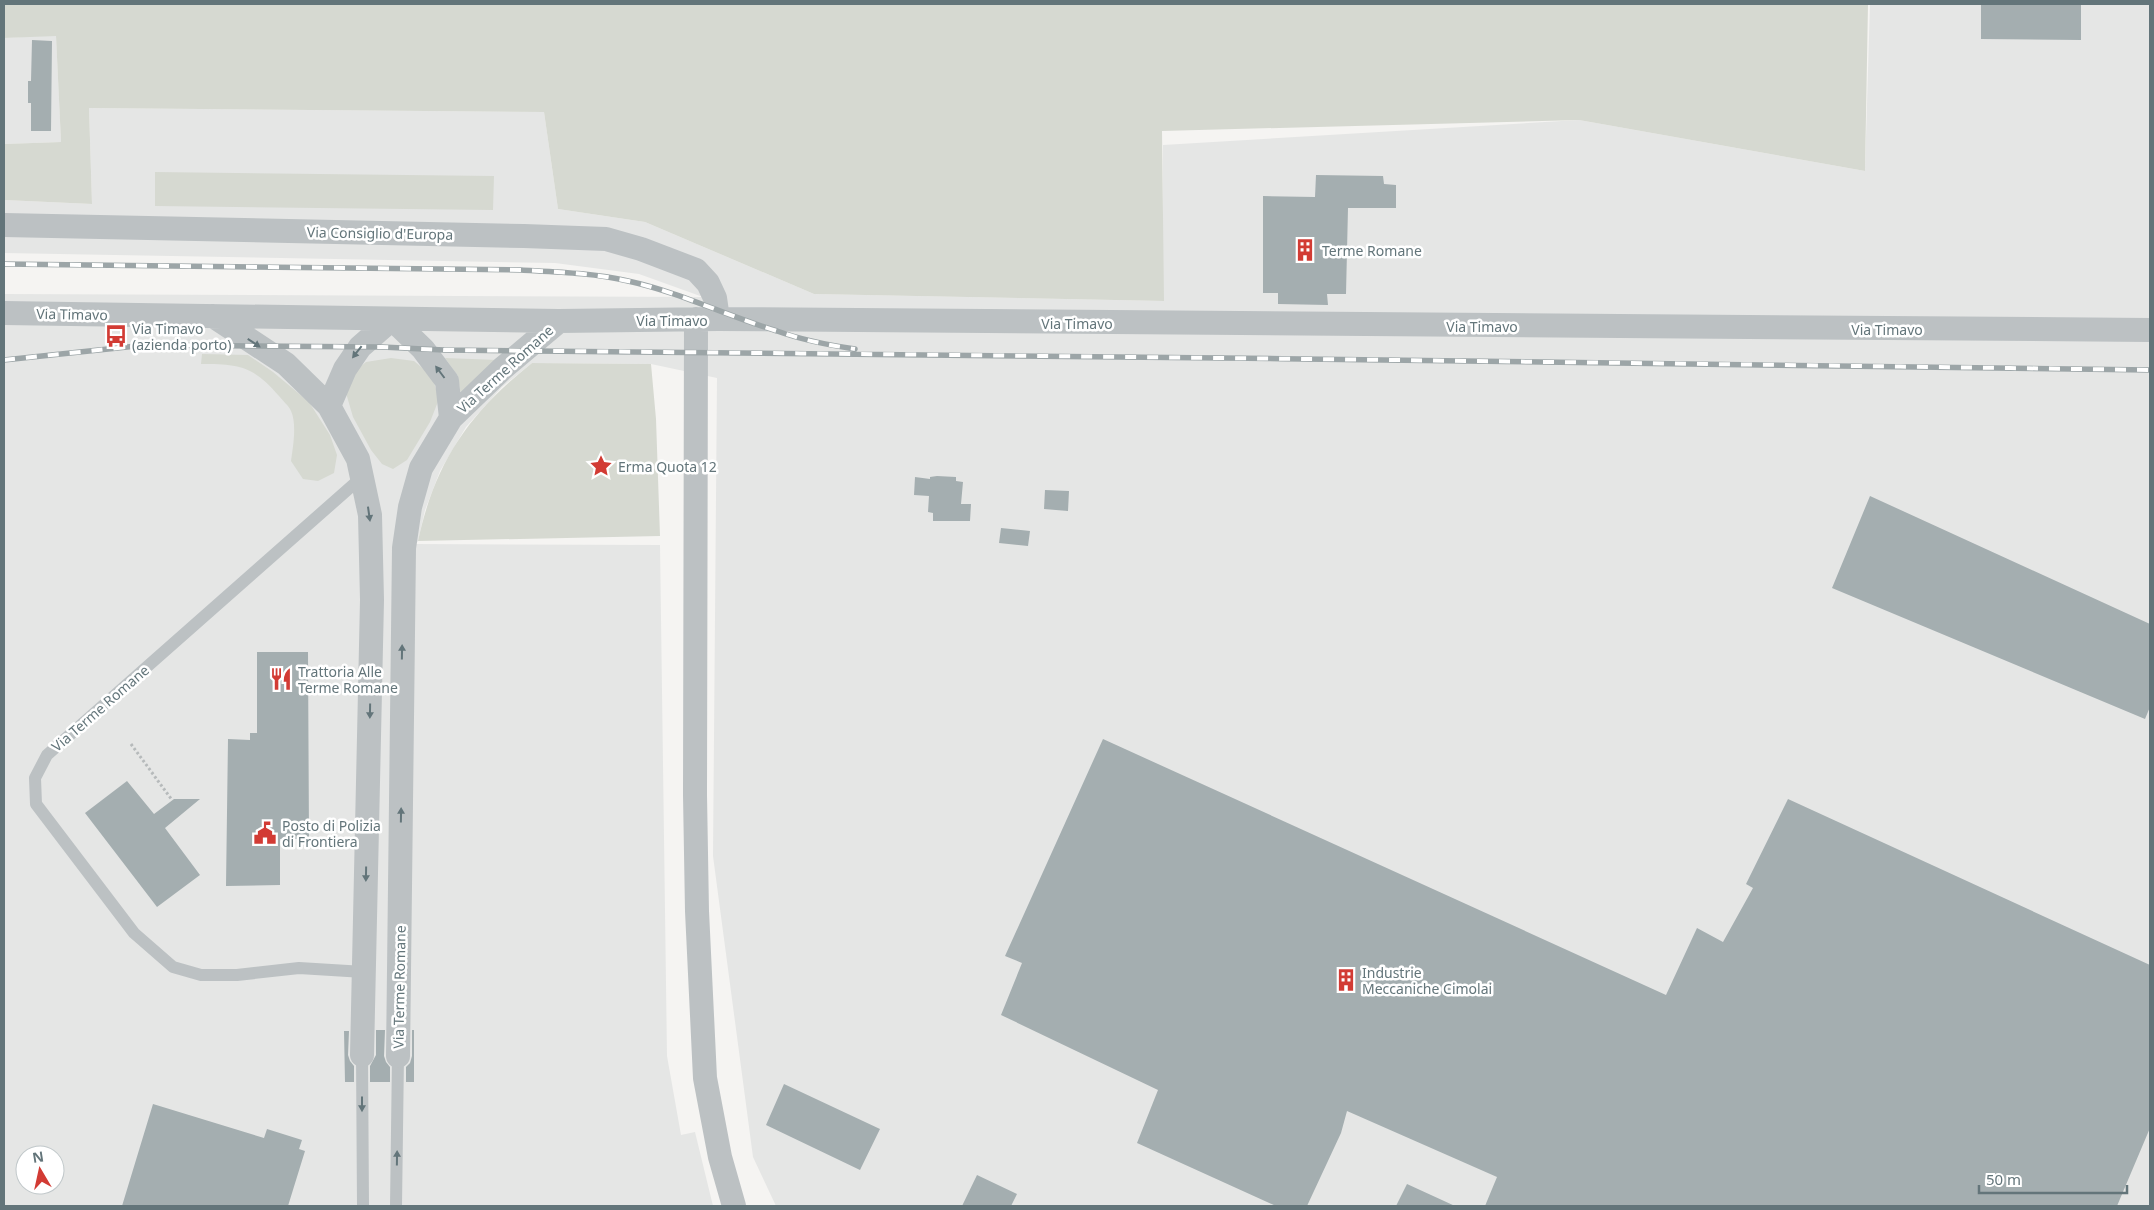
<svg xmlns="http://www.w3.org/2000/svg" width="2154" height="1210" font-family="'Noto Sans',sans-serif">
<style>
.built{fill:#e5e6e5;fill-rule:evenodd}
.green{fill:#d6d9d1}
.building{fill:#a4aeb0}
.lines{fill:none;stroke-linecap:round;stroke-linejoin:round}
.path{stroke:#b6babb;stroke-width:3;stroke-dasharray:2.5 2.5;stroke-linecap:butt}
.lane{stroke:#bcc1c3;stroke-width:12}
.street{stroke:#bcc1c3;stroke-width:24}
.rail-casing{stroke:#9ca5a7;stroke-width:5.5}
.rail{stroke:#fff;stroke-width:4;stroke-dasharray:11;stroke-linecap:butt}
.oneway{fill:#63757a}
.labels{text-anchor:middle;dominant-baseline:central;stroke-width:5;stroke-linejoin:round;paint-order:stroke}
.street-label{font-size:14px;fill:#63757a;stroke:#fff}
.poi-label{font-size:14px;fill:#63757a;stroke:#fff;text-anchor:start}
</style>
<rect width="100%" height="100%" fill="#f5f4f2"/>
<!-- built -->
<path class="built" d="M1870,4H2150V1206H776L753,1157L713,856L717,378L651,364L532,363L502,387L466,427L440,471L425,510L418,541L415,544L660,545L667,1056L681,1135L695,1132L713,1206H4V294L703,297L639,274L555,263L4,253V200L92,204L89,108L544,112L558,209L645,222L814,294L1163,301V145L1579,120L1865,171ZM25,1155H55V1185H25Z
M56,35L61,142L4,144V38Z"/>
<!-- green -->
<path class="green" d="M4,4H1868L1865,171L1579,120L1162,131L1164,301L814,294L645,222L558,209L544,112L89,108L92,204L4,200V144L61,142L56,36L4,38Z
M155,172L494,176L493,210L155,206Z
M202,354L248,355L273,372L309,402L330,435L337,455L334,473L318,481L303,479L291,461C293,447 297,424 291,411C289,406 282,400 279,396C253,366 240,364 201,364Z
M391,358L414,361L432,376L439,399L430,422L407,460L393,469L382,464L371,450L353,417L346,393L354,372L366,362Z
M445,358L498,360L461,396L458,376Z
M532,363L651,364L656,419L660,536L418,541C435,462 469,413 532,363Z"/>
<!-- building -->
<path class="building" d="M1981,4H2081V40L1981,39Z
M32,40L52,41L51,131H31V103H28V81H31Z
M1316,175L1383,176L1384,184L1396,185V208H1348L1346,294H1327L1328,305L1278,304V293H1263V196L1315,197Z
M937,476L956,477V481L963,482L961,504H971L970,521H933V513L928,512L929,496L914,495L915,477L930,479V477Z
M1045,490L1069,491L1068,511L1044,509Z
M1870,496L2150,624V707L2145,719L1832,588Z
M1001,528L1030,531L1028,546L999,543Z
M257,652H308L309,839H280V885L226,886L228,739L250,740V733H257Z
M1103,739L1666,995L1697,928L1723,942L1753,888L1746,884L1788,799L2150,965V1128L2117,1206H1485L1497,1177L1347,1111L1341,1133L1307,1206H1276L1137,1143L1158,1090L1001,1015L1022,963L1005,956Z
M127,781L154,814L174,799H200L165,828L200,875L157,907L85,813Z
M376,1030H385L384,1056L386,1062L390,1067V1082H370V1066L376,1055Z
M412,1030H414V1082H406V1067L410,1063L412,1056Z
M344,1031H349L348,1055L350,1061L354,1066V1082H345Z
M784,1084L880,1129L860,1170L766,1125Z
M153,1104L264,1138L267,1129L302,1140L299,1149L305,1151L288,1206H122Z
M977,1175L1017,1194L1011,1206H962Z
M1407,1184L1455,1206H1396Z"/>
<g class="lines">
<!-- path -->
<path class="path" d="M131,744L172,800"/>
<!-- lane -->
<path class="lane" d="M362,477L47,755L35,778L36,804L134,933L173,967L201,975H237L299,968L364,972
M362,1055L363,1206
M396,1206L398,1056"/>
<!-- street -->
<path class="street" d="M4,225L524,236L606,239L641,249L696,270L708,283L715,298L718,319
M4,313L559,321L718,319L2150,330
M213,316L286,364L329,406L358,459L370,515L372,600L362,1055
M696,319L695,795L697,911L705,1078L720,1157L734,1206
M329,406L345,369L360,347L392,319L423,349L447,381L451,418
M398,1056L404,548L410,507L421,468L451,418L503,368L559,321"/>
<defs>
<path id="rail" d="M4,264L521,270C557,272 593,273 628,281C679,292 727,316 777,331C802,340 828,345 855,349
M4,360L146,345L382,347L444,350C1013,355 1581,362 2150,370"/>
</defs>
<!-- rail casing -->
<use href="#rail" class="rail-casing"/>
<!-- rail -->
<use href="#rail" class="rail"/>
</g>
<!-- one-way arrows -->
<defs><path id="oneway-solid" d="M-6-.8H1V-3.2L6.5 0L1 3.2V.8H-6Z" transform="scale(1.25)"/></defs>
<g class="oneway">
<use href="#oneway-solid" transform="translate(254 343) rotate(33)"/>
<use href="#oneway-solid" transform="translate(357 352) rotate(128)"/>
<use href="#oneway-solid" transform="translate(440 372) rotate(-127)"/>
<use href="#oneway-solid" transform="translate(369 514) rotate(82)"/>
<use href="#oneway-solid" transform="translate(402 652) rotate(-89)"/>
<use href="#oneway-solid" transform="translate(370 711) rotate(91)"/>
<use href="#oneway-solid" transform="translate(401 815) rotate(-89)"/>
<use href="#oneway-solid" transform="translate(366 874) rotate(91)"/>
<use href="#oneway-solid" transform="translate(362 1104) rotate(90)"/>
<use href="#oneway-solid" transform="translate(397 1158) rotate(-89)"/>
</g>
<!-- icons -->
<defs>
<symbol id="building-bare" viewBox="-9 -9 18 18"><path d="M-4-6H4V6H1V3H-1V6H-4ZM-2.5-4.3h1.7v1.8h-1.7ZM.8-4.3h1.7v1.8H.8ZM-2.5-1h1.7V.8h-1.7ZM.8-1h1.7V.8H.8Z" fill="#d23b34" stroke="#fff" stroke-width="2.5" paint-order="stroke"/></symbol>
<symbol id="bus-bare" viewBox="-9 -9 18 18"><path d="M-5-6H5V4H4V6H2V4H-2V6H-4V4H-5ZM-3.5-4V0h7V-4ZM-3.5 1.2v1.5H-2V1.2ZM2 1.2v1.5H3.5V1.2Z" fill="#d23b34" stroke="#fff" stroke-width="2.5" paint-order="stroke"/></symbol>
<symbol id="sight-bare" viewBox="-9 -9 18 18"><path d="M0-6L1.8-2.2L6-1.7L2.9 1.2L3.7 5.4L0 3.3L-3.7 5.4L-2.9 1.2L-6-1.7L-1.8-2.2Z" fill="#d23b34" stroke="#fff" stroke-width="2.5" paint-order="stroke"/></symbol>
<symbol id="restaurant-bare" viewBox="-9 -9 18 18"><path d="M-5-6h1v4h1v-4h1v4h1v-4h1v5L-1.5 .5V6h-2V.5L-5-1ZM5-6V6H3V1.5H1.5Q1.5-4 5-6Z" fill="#d23b34" stroke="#fff" stroke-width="2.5" paint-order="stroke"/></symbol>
<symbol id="civic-bare" viewBox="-9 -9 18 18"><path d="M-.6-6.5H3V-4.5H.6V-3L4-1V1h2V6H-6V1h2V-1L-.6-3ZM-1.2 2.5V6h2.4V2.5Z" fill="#d23b34" stroke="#fff" stroke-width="2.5" paint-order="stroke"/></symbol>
</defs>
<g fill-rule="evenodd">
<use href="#building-bare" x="1289" y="234" width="32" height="32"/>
<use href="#bus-bare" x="100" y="320" width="32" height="32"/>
<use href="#sight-bare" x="585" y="450" width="32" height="32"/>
<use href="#restaurant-bare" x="265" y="663" width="32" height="32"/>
<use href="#civic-bare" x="249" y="817" width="32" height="32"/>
<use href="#building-bare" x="1330" y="964" width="32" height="32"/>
</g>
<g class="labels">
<!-- street labels -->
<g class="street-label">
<text transform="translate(380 233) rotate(1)">Via Consiglio d'Europa</text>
<text transform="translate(72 314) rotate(1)">Via Timavo</text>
<text x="672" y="320">Via Timavo</text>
<text x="1077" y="323">Via Timavo</text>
<text x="1482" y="326">Via Timavo</text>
<text x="1887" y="329">Via Timavo</text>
<text transform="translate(505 369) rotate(-42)">Via Terme Romane</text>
<text transform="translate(100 708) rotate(-41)">Via Terme Romane</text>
<text transform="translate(399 987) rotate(-89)">Via Terme Romane</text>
</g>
<!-- poi labels -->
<g class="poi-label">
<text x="1322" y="250">Terme Romane</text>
<text x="132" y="328">Via Timavo<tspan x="132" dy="16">(azienda porto)</tspan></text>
<text x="618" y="466">Erma Quota 12</text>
<text x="298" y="671">Trattoria Alle<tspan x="298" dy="16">Terme Romane</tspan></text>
<text x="282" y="825">Posto di Polizia<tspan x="282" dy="16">di Frontiera</tspan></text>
<text x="1362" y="972">Industrie<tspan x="1362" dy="16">Meccaniche Cimolai</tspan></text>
</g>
</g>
<!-- border -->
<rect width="2154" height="1210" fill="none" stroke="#63757a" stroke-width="10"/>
<!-- north arrow -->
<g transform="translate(40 1170) rotate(351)"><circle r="24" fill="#ffffff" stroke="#c1c8ca"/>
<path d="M0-4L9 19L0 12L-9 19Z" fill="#d23b34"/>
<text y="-8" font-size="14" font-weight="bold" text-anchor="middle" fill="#63757a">N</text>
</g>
<!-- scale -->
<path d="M1979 1185v8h148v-8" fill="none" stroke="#63757a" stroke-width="2.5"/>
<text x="1986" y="1185" font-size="15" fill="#63757a" stroke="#ffffff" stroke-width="4" paint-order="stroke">50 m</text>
</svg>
